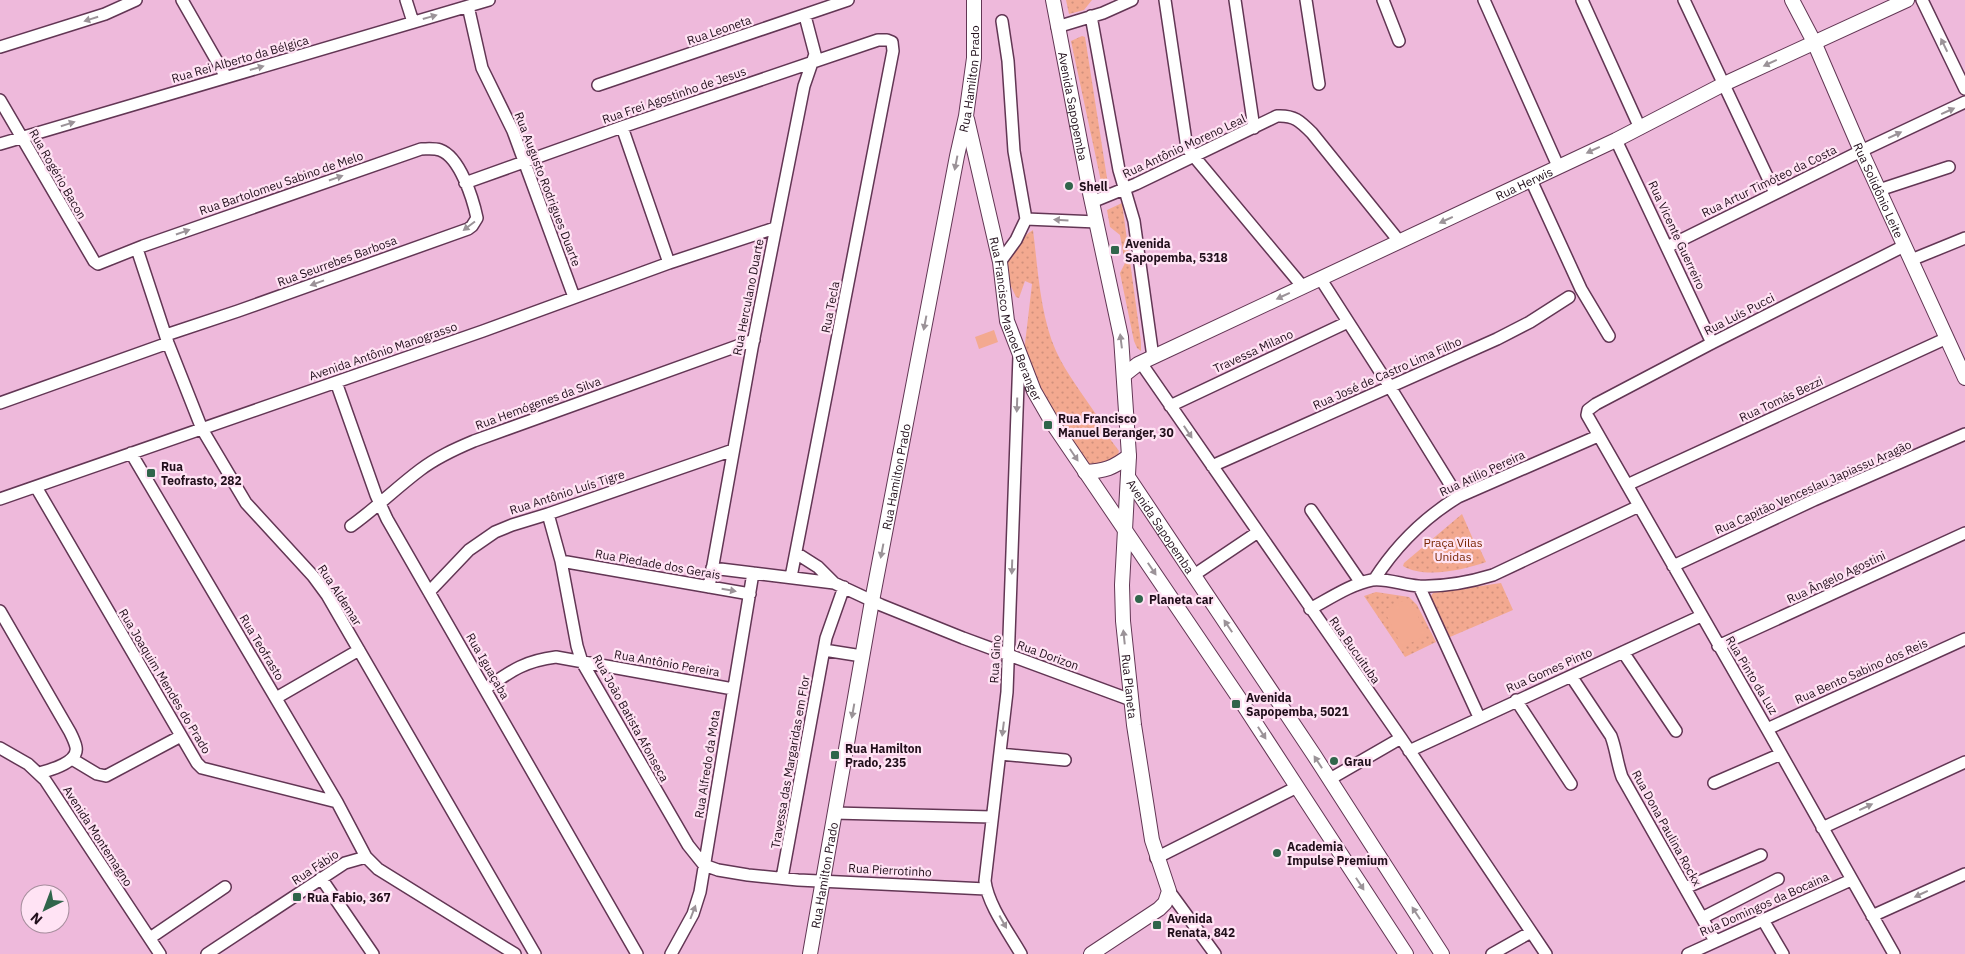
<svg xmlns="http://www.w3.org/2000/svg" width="1965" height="954" font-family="'IBM Plex Sans',sans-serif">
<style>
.green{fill:url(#green-dots)}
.pitch{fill:#f3a990}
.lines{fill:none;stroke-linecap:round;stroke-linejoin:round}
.minor-casing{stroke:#623654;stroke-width:14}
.major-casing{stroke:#623654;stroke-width:16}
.minor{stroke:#fff;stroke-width:11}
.major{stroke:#fff;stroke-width:14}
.oneway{fill:#9b9398}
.poi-dot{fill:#30654b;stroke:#ffe3f4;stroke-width:2}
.labels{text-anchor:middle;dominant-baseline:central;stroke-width:4.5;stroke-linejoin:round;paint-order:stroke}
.street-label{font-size:12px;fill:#210f1b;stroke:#ffe3f4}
.poi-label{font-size:12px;font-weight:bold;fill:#210f1b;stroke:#ffe3f4;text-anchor:start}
.park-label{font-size:12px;fill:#782500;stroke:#ffe3f4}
</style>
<defs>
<pattern id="green-dots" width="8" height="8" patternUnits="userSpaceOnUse" patternTransform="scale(1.25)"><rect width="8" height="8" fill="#f3a990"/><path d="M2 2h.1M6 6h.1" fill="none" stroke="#d0907c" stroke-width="1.8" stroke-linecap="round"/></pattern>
</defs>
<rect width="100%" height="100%" fill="#eeb9db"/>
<!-- green -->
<path class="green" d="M1066,0H1092L1084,10L1069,14Z
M1082,36L1085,37L1107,178L1108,184L1102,186L1071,41Z
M1122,203L1141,342V351L1137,348L1134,341L1120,273L1125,263L1120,235L1110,227L1107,210Z
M1033,230C1038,269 1040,315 1056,351C1067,375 1085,397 1099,419L1101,427L1119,451L1117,458L1097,468L1087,463L1045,400L1024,352L1032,284L1025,281L1019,298L1016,297C1012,288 1006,278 1006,267C1006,256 1024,235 1033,230Z
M1462,514L1476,546L1479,547L1486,562C1463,570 1425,579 1403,566L1404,563Z
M1501,583L1513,610L1450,637L1429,599L1433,593Z
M1376,592L1409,597L1417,605L1436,642L1405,657L1364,596Z"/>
<!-- pitch -->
<path class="pitch" d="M994,330L998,342L979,349L975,337Z
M1409,598L1427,635L1402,647L1384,610Z"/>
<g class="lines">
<defs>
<path id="minor" d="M182,0L226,77
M406,0L413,22
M1165,0L1187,148L1303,287
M1235,0L1254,128
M1306,0L1319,84
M1383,0L1399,41
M1484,0L1558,166
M1582,0L1640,128
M1684,0L1775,193
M1922,0L1965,89
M468,6L482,68L513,131L574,297
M1091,16L1119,170L1134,221L1153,357
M1002,21L1008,61L1014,151L1026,219
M1057,27L1103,13L1132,0
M0,47L105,14L136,0
M598,85L848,0
M0,100L94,261L98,264L143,246L421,149C427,149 434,148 440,150C460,157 473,199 477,218L472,226L468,229L238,311L166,335
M622,127L669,263
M1616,140L1712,343
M0,144L489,0
M1531,180L1581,289L1609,336
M465,183L622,127L878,40H887L892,42L893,51L791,577
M1879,190L1949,167
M1092,202L1136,184L1277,116C1294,115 1300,121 1312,133L1399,241
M1026,219L1097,222
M1667,247L1861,151L1965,102
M137,249L168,343L202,429L246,503L313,576L327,595L535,954
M1911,260L1965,238
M1000,262L1016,240L1026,219
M1320,278L1390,387L1458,497
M1019,356L1007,692L985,881C988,905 1009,933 1021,954
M1141,363L1401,738L1546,954
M336,382L376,495L387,519L637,954
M0,403L168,343
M1170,406L1348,322
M131,453L337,802L366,857L378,869L515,954
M1212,466L1497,339L1530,322L1569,297
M1627,485L1947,338
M36,487L197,763L202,768L337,802
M0,499L483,331L669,263L775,228
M1311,510L1361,583
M548,514L561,561L577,646L582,662L688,845L704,865L718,870L748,875L798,880L986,889
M351,526C375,509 396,488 420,470C437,457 455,449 474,441L754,340
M796,553L818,567L834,583
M561,561L750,594
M1673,566L1814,500L1965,434
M712,568L834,583L881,605L963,638L1131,700
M1194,575L1258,532
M1374,580C1395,547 1424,518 1458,497L1598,436
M1419,586L1479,717
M709,587L752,348L804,86L815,54L805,16
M429,592L469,550L495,532L512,525L548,514L733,450
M1310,609C1329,599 1351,584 1372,580C1387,578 1403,585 1418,586C1442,587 1470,582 1493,575L1639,506
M0,611L70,732C72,736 75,742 76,747C79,762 51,770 39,773
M1718,646L1965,533
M824,650L862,656
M1623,652L1676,731
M1571,676L1611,736C1616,749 1617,763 1622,777L1715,941
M485,689C511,671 524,661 556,657L733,689
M276,698L359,650
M1516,700L1571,784
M1767,729L1965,639
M0,748L28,764L45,780L160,954
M1409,751L1701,616
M1000,754L1065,760
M72,759L97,774L106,776L181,736
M1330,779L1401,738
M1714,783L1781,754
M834,813L992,817
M1822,828L1965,762
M1156,858L1297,787
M321,878L373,954
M782,878L826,638L844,587
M1685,888L1761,855
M1169,891L1215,954
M1872,916L1965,874
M1702,918L1778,879
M1763,920L1783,954
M150,938L225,887
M207,954L345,863L366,857
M671,954L693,914L700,892L753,573
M1492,954L1531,932
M1688,954L1851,880
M1894,954L1767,729L1587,415L1588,410L1596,404L1712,343L1904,246"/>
<g id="major">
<path id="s1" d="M1053,0L1090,193L1121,337L1129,456L1122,585L1123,621L1134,725L1152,840L1169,891L1165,903L1159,909L1091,954"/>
<path id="s2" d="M1792,0L1814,42L1861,151L1965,378"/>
<path id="s3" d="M967,119L1000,262L1007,321L1034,391L1053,424L1241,701L1406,954"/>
<path id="s4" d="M1124,375L1138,364L1153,357L1616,140L1724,84L1907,0"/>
<path d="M1085,472C1105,471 1113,468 1129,456"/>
<path id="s5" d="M1128,477L1314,755L1442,954"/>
<path id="s6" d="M810,954L872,601L957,156L966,116L974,58V0"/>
</g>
</defs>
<!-- minor casing -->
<use href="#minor" class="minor-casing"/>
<!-- major casing -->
<use href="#major" class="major-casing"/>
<!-- minor -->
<use href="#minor" class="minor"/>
<!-- major -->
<use href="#major" class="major"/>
</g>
<!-- one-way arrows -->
<defs><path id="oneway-solid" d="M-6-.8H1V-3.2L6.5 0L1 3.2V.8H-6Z" transform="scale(1.25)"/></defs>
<g class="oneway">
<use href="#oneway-solid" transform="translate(430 17) rotate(-16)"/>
<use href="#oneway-solid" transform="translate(91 19) rotate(163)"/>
<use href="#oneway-solid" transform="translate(1944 45) rotate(-116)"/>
<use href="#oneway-solid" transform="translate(1770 63) rotate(155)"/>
<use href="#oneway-solid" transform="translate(257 68) rotate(-16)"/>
<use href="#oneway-solid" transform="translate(1948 111) rotate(-24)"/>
<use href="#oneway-solid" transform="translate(68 124) rotate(-17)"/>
<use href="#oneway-solid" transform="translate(1895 135) rotate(-25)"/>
<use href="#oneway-solid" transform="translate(1593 150) rotate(155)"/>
<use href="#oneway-solid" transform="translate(956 163) rotate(101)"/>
<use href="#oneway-solid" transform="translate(336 178) rotate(-19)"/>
<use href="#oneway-solid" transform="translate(1061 220) rotate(-176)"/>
<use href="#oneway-solid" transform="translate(1446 220) rotate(155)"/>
<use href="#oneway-solid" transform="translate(469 226) rotate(143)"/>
<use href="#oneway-solid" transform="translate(183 232) rotate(-19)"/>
<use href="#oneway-solid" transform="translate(317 283) rotate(160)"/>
<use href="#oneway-solid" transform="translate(1283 296) rotate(155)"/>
<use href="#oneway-solid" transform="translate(925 323) rotate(101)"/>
<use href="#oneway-solid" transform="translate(1121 341) rotate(-97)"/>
<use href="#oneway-solid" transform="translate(1017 405) rotate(92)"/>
<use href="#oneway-solid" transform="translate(1188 432) rotate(56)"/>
<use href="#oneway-solid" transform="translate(1074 455) rotate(56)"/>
<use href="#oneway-solid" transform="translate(882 551) rotate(101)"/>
<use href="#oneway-solid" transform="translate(1012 567) rotate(92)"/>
<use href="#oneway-solid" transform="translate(1152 569) rotate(56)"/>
<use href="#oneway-solid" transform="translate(729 590) rotate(10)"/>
<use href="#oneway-solid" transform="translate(1228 626) rotate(-124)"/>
<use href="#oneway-solid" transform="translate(1124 637) rotate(-96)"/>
<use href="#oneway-solid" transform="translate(853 711) rotate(100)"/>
<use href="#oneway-solid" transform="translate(1003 729) rotate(97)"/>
<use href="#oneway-solid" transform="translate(1262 733) rotate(57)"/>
<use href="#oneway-solid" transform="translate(1318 762) rotate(-123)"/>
<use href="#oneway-solid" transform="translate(1866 807) rotate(-25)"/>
<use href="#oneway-solid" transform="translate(1360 884) rotate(57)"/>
<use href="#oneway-solid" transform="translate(1921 894) rotate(155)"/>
<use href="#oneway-solid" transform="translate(693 912) rotate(-69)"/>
<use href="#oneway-solid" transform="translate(1416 913) rotate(-123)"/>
<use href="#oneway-solid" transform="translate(1003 922) rotate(61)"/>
</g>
<!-- markers -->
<g class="poi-dot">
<circle cx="1069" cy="186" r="5"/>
<rect x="1110" y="245" width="10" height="10" rx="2.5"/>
<rect x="1043" y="420" width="10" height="10" rx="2.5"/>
<rect x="146" y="468" width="10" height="10" rx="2.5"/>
<circle cx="1139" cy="599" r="5"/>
<rect x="1231" y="699" width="10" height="10" rx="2.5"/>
<rect x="830" y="750" width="10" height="10" rx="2.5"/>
<circle cx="1334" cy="761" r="5"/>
<circle cx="1277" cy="853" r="5"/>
<rect x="292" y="892" width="10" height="10" rx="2.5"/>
<rect x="1152" y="920" width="10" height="10" rx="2.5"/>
</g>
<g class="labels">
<!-- street labels -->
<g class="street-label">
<text transform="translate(719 30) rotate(-19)">Rua Leoneta</text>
<text transform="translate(240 59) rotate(-16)">Rua Rei Alberto da Bélgica</text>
<text stroke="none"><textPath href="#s6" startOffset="890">Rua Hamilton Prado</textPath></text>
<text transform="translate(674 95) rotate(-19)">Rua Frei Agostinho de Jesus</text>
<text stroke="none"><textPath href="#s1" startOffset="108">Avenida Sapopemba</textPath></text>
<text transform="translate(1184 146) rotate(-25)">Rua Antônio Moreno Leal</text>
<text transform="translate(58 174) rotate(60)">Rua Rogério Bacon</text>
<text transform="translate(1769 181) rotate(-26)">Rua Artur Timóteo da Costa</text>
<text transform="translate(281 183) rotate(-19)">Rua Bartolomeu Sabino de Melo</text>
<text stroke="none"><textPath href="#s4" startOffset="444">Rua Herwis</textPath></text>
<text transform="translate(548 189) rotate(69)">Rua Augusto Rodrigues Duarte</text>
<text stroke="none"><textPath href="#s2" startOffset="209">Rua Solidônio Leite</textPath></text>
<text transform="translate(1677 235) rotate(65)">Rua Vicente Guerreiro</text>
<text transform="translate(337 261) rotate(-20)">Rua Seurrebes Barbosa</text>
<text transform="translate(748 297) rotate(-79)">Rua Herculano Duarte</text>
<text transform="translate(830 307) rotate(-79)">Rua Tecla</text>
<text transform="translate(1739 314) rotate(-27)">Rua Luís Pucci</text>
<text stroke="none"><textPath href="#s3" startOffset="206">Rua Francisco Manoel Beranger</textPath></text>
<text transform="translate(383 351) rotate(-19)">Avenida Antônio Manograsso</text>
<text transform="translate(1253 351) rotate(-25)">Travessa Milano</text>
<text transform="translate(1387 373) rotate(-24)">Rua José de Castro Lima Filho</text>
<text transform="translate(1781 399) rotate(-25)">Rua Tomás Bezzi</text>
<text transform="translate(538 403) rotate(-20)">Rua Hemógenes da Silva</text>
<text transform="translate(1482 473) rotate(-25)">Rua Atilio Pereira</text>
<text stroke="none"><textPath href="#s6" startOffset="485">Rua Hamilton Prado</textPath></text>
<text transform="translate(1813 487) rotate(-24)">Rua Capitão Venceslau Japiassu Aragão</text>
<text transform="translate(567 492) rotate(-18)">Rua Antônio Luís Tigre</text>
<text stroke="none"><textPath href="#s5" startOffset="59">Avenida Sapopemba</textPath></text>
<text transform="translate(658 564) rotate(10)">Rua Piedade dos Gerais</text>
<text transform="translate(1836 577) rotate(-25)">Rua Ângelo Agostini</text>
<text transform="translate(340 595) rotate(57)">Rua Aldemar</text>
<text transform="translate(262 647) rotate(59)">Rua Teofrasto</text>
<text transform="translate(1355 650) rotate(55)">Rua Bucuituba</text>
<text transform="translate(1048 655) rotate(20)">Rua Dorizon</text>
<text transform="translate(995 659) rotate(-87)">Rua Gino</text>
<text transform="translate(667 663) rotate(10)">Rua Antônio Pereira</text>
<text transform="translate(488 666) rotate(60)">Rua Iguaçaba</text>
<text transform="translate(1549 670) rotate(-24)">Rua Gomes Pinto</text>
<text transform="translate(1861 671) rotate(-24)">Rua Bento Sabino dos Reis</text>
<text transform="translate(1752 675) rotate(59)">Rua Pinto da Luz</text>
<text transform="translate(165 681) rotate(59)">Rua Joaquim Mendes do Prado</text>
<text stroke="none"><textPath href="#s1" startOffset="694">Rua Planeta</textPath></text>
<text transform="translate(631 718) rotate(61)">Rua João Batista Afonseca</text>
<text transform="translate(790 762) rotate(-80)">Travessa das Margaridas em Flor</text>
<text transform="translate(707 764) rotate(-81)">Rua Alfredo da Mota</text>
<text transform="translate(1667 828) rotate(61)">Rua Dona Paulina Rockx</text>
<text transform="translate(98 836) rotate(57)">Avenida Montemagno</text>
<text transform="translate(315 867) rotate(-33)">Rua Fábio</text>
<text transform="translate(890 870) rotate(3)">Rua Pierrotinho</text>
<text stroke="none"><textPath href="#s6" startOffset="80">Rua Hamilton Prado</textPath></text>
<text transform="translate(1764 904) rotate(-24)">Rua Domingos da Bocaina</text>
</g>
<!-- poi labels -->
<g class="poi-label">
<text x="1079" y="186">Shell</text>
<text x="1125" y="243">Avenida<tspan x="1125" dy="14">Sapopemba, 5318</tspan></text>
<text x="1058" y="418">Rua Francisco<tspan x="1058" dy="14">Manuel Beranger, 30</tspan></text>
<text x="161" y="466">Rua<tspan x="161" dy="14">Teofrasto, 282</tspan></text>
<text x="1149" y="599">Planeta car</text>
<text x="1246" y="697">Avenida<tspan x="1246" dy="14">Sapopemba, 5021</tspan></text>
<text x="845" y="748">Rua Hamilton<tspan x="845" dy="14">Prado, 235</tspan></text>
<text x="1344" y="761">Grau</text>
<text x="1287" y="846">Academia<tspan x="1287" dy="14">Impulse Premium</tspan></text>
<text x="307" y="897">Rua Fabio, 367</text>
<text x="1167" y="918">Avenida<tspan x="1167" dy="14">Renata, 842</tspan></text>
</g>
<!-- park labels -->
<g class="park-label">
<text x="1453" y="542">Praça Vilas<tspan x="1453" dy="14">Unidas</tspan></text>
</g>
</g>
<!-- north arrow -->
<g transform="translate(45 909) rotate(222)"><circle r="24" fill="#ffe3f4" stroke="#a68e9d"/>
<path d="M0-4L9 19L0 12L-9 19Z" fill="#30654b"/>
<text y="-8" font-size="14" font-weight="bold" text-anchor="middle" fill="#210f1b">N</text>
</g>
</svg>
